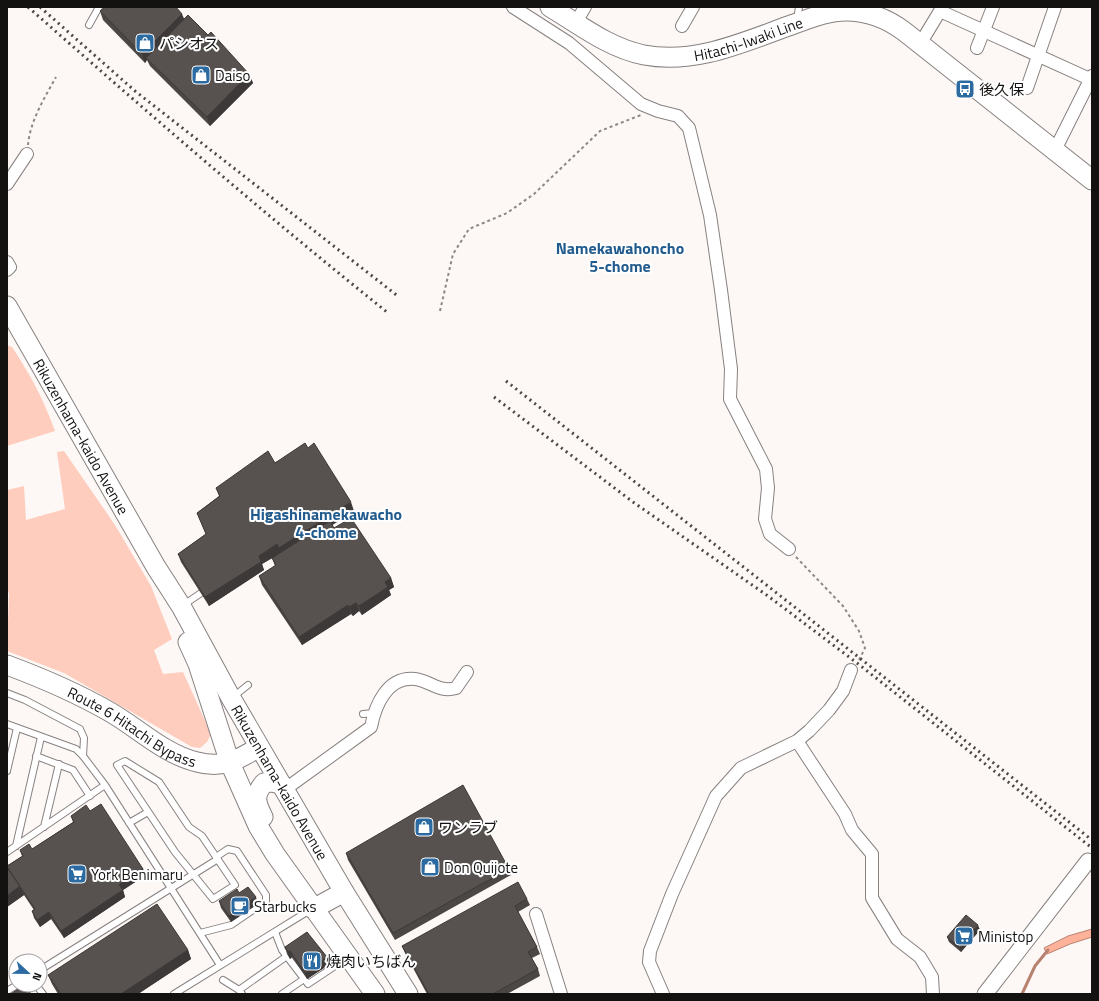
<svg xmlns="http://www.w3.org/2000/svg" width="1099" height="1001" font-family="'Titillium Web','Noto Sans JP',sans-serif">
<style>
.green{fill:#ffcdbd}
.water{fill:#ffb29a;stroke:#b88271}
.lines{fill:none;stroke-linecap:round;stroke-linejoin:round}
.stream{stroke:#b88271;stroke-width:3}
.service-casing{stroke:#878280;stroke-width:8}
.minor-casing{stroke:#878280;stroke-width:14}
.tertiary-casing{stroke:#878280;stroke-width:17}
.primary-casing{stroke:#878280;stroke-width:21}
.trunk-casing{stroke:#878280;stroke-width:21}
.path{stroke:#8c8886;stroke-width:2;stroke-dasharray:3 3;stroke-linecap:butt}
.service{stroke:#fff;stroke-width:6}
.minor{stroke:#fff;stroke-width:12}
.tertiary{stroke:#fff;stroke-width:15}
.primary{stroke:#fff;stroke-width:19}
.trunk{stroke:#fff;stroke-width:19}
.rail{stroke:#4a4746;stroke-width:3;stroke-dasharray:2 4;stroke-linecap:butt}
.wall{fill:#4b4745}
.shaded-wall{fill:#3d3938}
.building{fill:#575250;stroke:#3d3938}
.labels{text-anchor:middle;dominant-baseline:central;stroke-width:4;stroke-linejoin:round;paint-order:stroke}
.street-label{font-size:15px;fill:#141211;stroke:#fff}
.poi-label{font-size:15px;fill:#141211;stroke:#fff;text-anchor:start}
.neighbourhood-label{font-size:16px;font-weight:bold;fill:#225b8d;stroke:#fff}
</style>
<rect width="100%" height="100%" fill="#fdf7f5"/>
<!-- green -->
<path class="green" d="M7,345L12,347C31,376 43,398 55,431L7,446Z
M64,451L115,525L151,586L172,639L154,650L163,674L183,672L211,734L207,742L200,748L192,747L64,673L7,651L9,594L7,589V490L24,486L26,520L65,509L57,452Z"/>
<!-- water -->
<path class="water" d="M1092,929V937L1070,944L1047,954L1044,948L1068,936Z"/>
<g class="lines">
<!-- stream -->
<path class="stream" d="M1022,994L1035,966L1048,950"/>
<defs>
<path id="service" d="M799,7L798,13L800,19
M89,25L99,7
M182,606L201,593
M7,693L25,700L80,729L84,738L83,756
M233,697L248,685
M363,714L374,713
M7,724L76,749L83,756L105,785L220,965
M36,756L73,770L90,796
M125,761L159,782L189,827L202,836L235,885L213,899L175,852L117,765Z
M7,771L17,728
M129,823L148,812
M44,827L59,764
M16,846L41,737
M7,852L105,785
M275,932L282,950L308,984L347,958
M200,933L231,925L266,901V895L237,851L228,849L216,857
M40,970L218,859
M223,980L239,990
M36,985L43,994
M7,991L17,985
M174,994L310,910
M242,994L239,990L287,956
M282,994L304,979"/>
<path id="minor" d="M513,7L569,43L641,104L658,111L678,116L689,128L710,215L721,290L731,369L730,399L766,469L768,488L765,519L770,534L789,549
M576,22L585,7
M682,26L693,7
M920,44L940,11L1092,80
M977,48L993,7
M1027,88L1055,7
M1054,150L1058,144L1092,76
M7,184L27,154
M7,262L10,267L7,270
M797,741L845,814L852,830L872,854V898L897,939L920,957L932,977L933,994
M284,790L371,727C375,706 387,676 415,679C431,681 439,693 456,688L467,672
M536,914L561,994
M663,994L649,962L650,951L672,894L716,796L741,768L797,741L809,731L829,710L843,691L851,670"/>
<path id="tertiary" d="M985,994L1088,861"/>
<g id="primary">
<path id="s1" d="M550,7C580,25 609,48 644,55C696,65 746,41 794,24C811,18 828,11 846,11C868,11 888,19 905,32L1092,180"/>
</g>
<g id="trunk">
<path id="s2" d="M7,306L156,567L181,606L231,698L344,892L408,994"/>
<path d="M188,642L198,664L230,763L258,826L275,854L375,994"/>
<path id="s3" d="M7,665C42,678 77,693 110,712C138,728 164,754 197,762C223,769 238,760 259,747"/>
<path d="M263,817C256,803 253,796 264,783L271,782L281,784"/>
<path d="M313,909L344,892"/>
</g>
</defs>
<!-- service casing -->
<use href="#service" class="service-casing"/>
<!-- minor casing -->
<use href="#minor" class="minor-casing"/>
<!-- tertiary casing -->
<use href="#tertiary" class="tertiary-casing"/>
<!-- primary casing -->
<use href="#primary" class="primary-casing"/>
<!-- trunk casing -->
<use href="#trunk" class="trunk-casing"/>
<!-- path -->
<path class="path" d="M28,145C30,121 45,97 56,77
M440,311L453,254L469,229L507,213L534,194L600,131L641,115
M796,557L843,606L859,631L865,648L858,662"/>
<!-- service -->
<use href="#service" class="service"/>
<!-- minor -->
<use href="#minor" class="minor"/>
<!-- tertiary -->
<use href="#tertiary" class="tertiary"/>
<!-- primary -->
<use href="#primary" class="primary"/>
<!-- trunk -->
<use href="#trunk" class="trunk"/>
<!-- rail -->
<path class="rail" d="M28,7C146,111 264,214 387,312
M40,7L135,91L399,297
M506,381L1092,840
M494,397L633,502L768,596L857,663L1092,848"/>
</g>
<!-- wall -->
<path class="wall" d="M100,11L184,19L208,35L249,74L253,83L210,126L150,66L147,60L145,63L103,20Z
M308,448L354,511L332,525L334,528L391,578L394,587L389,590L391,595L362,615L359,611L353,616L351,614L302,645L262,585L259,576L275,566L272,558L262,564L264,570L209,606L181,562L178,554L206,534L197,513L219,496L216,488Z
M90,811L143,869L146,875L123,890L125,897L64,938L51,919L40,927L34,918L32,911L34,910L24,895L7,907V866L22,856L20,850L32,849L73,822L71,816Z
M346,853L509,869L511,875L395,940L348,860Z
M239,893L258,904L231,922L221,908L219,901Z
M527,899L530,905L518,912L537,947L540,954L532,958L538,969L540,976L507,994H427L405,953L402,946Z
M980,930L961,952L949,942L947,937Z
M285,947L327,957L330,964L307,979L292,957L290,959L287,954Z
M188,950L191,959L138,994H58L52,984L48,975Z"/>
<!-- shaded-wall -->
<path class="shaded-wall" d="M182,14L186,23L146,58L147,60L145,63L142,54Z
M249,74L253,83L210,126L207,117Z
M351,502L354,511L283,557L279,548Z
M277,544L281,553L262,564L264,570L209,606L205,597L259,556Z
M391,578L394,587L389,590L391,595L362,615L359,606L385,582Z
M356,603L359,611L353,616L349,607Z
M348,605L351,614L302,645L299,637Z
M143,869L146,875L123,890L125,897L64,938L61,931L119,885Z
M20,886L24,895L7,907V896Z
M256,897L258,904L231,922L229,916Z
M49,912L51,919L40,927L37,920Z
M978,925L980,930L961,952L960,948Z
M188,950L191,959L138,994H121Z
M290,951L292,957L290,959L288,952Z
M327,957L330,964L307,979L305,973Z"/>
<!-- building -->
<path class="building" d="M105,7H176L182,14L142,54L100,11Z
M188,15L208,35L211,32L249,74L207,117L146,58Z
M305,443L308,448L314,443L351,502L279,548L277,544L259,556L261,562L205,597L178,554L206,534L197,513L220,496L216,488L268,451L275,463Z
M351,518L391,578L385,582L388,587L359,606L356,603L349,607L348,605L299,637L259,576L276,565L272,558L330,521L334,528Z
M463,785L509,869L393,933L346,853Z
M101,804L143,869L119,885L123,890L61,931L49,912L37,920L32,911L35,909L7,867V866L23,856L20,850L29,844L32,849L74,822L71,816L86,805L90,811Z
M7,867L20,886L7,896Z
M518,882L527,899L515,906L537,947L528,952L538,969L493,994H429L402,946Z
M248,887L256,897L229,916L219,901L237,889L239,893Z
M157,904L188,950L121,994H61L48,975Z
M966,915L978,925L960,948L947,937Z
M307,932L327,957L305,973L290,951L288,952L285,947Z
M24,985H25L31,994H11Z"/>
<!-- icons -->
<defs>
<symbol id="shop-square" viewBox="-11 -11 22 22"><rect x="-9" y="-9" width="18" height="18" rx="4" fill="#2c6ba2" stroke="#fff"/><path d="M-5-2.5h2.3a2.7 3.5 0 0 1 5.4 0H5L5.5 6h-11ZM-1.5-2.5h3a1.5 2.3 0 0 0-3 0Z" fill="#fff"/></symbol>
<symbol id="bus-square" viewBox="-11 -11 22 22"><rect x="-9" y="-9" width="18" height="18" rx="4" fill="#2c6ba2" stroke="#fff"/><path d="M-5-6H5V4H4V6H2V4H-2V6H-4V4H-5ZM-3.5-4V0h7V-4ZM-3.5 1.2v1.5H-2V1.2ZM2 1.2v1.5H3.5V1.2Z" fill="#fff"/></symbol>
<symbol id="supermarket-square" viewBox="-11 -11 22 22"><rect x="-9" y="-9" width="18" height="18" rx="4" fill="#2c6ba2" stroke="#fff"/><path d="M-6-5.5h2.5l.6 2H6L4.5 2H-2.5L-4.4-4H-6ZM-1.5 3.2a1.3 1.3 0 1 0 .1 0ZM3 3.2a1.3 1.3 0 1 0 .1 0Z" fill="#fff"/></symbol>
<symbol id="cafe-square" viewBox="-11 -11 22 22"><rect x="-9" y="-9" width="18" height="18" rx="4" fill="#2c6ba2" stroke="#fff"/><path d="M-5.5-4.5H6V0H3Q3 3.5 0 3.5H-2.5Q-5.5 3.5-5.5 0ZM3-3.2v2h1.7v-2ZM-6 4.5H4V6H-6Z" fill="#fff"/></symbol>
<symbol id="restaurant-square" viewBox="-11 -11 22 22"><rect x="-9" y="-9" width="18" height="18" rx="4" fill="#2c6ba2" stroke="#fff"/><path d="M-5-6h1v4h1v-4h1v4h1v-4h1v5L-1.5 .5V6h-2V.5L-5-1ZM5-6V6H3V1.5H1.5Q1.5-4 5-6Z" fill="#fff"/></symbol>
</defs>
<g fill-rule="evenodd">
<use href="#shop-square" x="134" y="32" width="22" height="22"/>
<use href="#shop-square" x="190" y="64" width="22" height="22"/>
<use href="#bus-square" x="954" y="78" width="22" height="22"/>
<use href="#shop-square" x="413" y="816" width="22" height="22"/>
<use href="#shop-square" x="419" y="856" width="22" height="22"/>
<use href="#supermarket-square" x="66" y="863" width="22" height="22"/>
<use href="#cafe-square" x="229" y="895" width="22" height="22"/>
<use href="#supermarket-square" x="953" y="925" width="22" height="22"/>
<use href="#restaurant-square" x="301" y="950" width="22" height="22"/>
</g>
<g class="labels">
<!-- street labels -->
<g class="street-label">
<text stroke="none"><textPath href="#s1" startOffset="213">Hitachi-Iwaki Line</textPath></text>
<text stroke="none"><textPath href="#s2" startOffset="150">Rikuzenhama-kaido Avenue</textPath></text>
<text stroke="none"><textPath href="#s3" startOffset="140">Route 6 Hitachi Bypass</textPath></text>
<text stroke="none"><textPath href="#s2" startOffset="549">Rikuzenhama-kaido Avenue</textPath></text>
</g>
<!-- poi labels -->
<g class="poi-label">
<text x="159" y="43">パシオス</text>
<text x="215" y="75">Daiso</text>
<text x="979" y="89">後久保</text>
<text x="438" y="827">ワンラブ</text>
<text x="444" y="867">Don Quijote</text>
<text x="91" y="874">York Benimaru</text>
<text x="254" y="906">Starbucks</text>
<text x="978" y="936">Ministop</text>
<text x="326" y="961">焼肉いちばん</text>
</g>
<!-- neighbourhood labels -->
<g class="neighbourhood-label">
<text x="620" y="248">Namekawahoncho<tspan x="620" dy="18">5-chome</tspan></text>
<text x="326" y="514">Higashinamekawacho<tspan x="326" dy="18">4-chome</tspan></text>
</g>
</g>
<!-- border -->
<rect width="1099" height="1001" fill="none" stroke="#141211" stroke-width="16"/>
<!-- north arrow -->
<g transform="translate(28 973) rotate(112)"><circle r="19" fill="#ffffff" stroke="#a1a0a0"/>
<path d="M0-3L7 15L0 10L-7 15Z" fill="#2c6ba2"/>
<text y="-6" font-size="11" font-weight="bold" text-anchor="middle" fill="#141211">N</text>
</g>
</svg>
